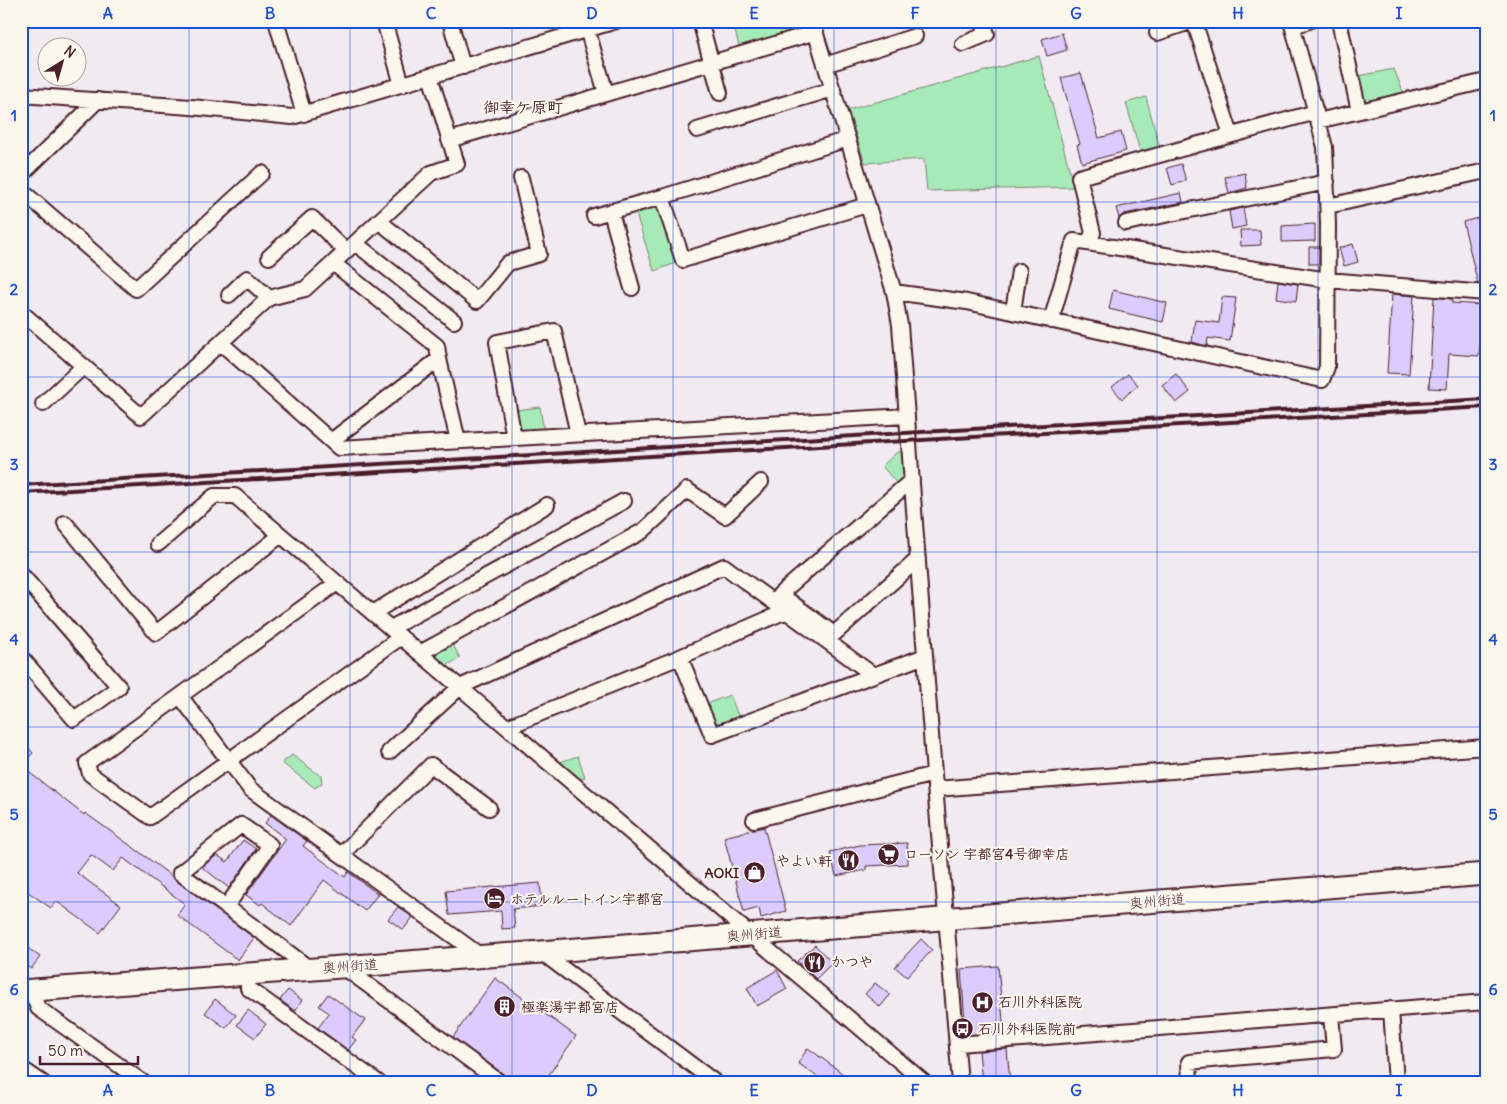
<svg xmlns="http://www.w3.org/2000/svg" width="1507" height="1104" font-family="Delius,'Klee One',sans-serif">
<style>
.green{fill:#a6ebb7;stroke:#788571}
.building{fill:#dcccfe;stroke:#4a1f2b}
.lines{fill:none;stroke-linecap:round;stroke-linejoin:round}
.minor-casing{stroke:#4a1f2b;stroke-width:18}
.highway-casing{stroke:#4a1f2b;stroke-width:25}
.minor{stroke:#fbf7ec;stroke-width:14}
.highway{stroke:#fbf7ec;stroke-width:21}
.rail{stroke:#4a1f2b;stroke-width:4}
.grid{fill:none;stroke:#1d4ed8;stroke-width:1;stroke-opacity:0.55}
.labels{text-anchor:middle;dominant-baseline:central;stroke-width:4;stroke-linejoin:round;paint-order:stroke}
.poi-label{font-size:14px;font-weight:bold;fill:#4a1f2b;stroke:#fbf7ec;text-anchor:start}
.street-label{font-size:14px;fill:#4a1f2b;stroke:#fbf7ec}
.quarter-label{font-size:16px;font-weight:bold;fill:#4a1f2b;stroke:#fbf7ec}
.neatline{fill:none;stroke:#1d4ed8;stroke-width:2}
.grid-label{font-size:16px;text-anchor:middle;font-weight:bold;fill:#1d4ed8}
</style>
<rect width="100%" height="100%" fill="#f2eaf1"/>
<filter id="ink" filterUnits="userSpaceOnUse"><feTurbulence type="fractalNoise" baseFrequency=".02" numOctaves="2"/><feDisplacementMap in="SourceGraphic" scale="10" xChannelSelector="R" yChannelSelector="G"/><feConvolveMatrix kernelMatrix="1 2 1 2 8 2 1 2 1" color-interpolation-filters="sRGB"/></filter>
<g filter="url(#ink)">
<!-- green -->
<path class="green" d="M752,21H807L809,31L740,50L734,27Z
M1039,56L1074,187L927,191L924,159L865,163L848,110Z
M1394,69L1404,94L1360,105L1353,77Z
M1146,97L1160,148L1141,155L1126,103Z
M654,205L658,208L676,263L654,271L635,211Z
M540,407L544,432L526,434L520,430L516,410Z
M897,452H902L905,479L898,485L882,466Z
M451,641L460,658L441,669L429,652Z
M730,695L739,718L722,724L712,720L706,704Z
M292,755L321,776L322,783L315,788L282,763Z
M578,756L585,777L575,782L554,764Z"/>
<!-- building -->
<path class="building" d="M1062,33L1067,50L1047,56L1042,39Z
M1081,73L1099,138L1121,132L1126,151L1082,163L1077,145L1080,144L1061,78Z
M1181,164L1186,181L1172,185L1167,168Z
M1245,173L1247,188L1229,193L1225,177Z
M1181,193L1183,202L1124,214L1119,218L1116,208Z
M1243,208L1246,226L1232,229L1229,211Z
M1478,218L1486,251V284H1478L1463,222Z
M1315,224V241L1282,242V226Z
M1240,230H1260L1261,245L1241,246Z
M1353,244L1358,262L1344,266L1339,248Z
M1309,247H1319V264H1309Z
M1278,281L1298,284L1296,301L1276,298Z
M1113,290L1167,303L1163,322L1109,309Z
M1392,294L1414,296L1409,374L1387,373Z
M1222,297L1236,298L1230,341L1208,338L1207,346L1192,342L1195,320L1219,323Z
M1434,297L1452,299V303L1483,305L1479,356L1449,354L1447,389L1429,388Z
M1128,374L1138,385L1122,399L1112,387Z
M1176,374L1190,392L1176,403L1162,385Z
M21,739L33,753L21,765Z
M21,766L84,815L85,813L134,848L254,938L238,960L177,915L185,904L123,858L113,871L91,855L77,873L121,905L100,933L56,901L51,908L21,887Z
M271,815L307,841L303,846L315,855L345,877L348,872L378,894L365,911L324,880L291,926L262,903L260,905L246,895L286,839L265,823Z
M764,827L786,911L761,918L759,908L744,912L724,837Z
M243,840L256,849L229,888L202,867L217,855L227,862Z
M907,843L908,864L866,866V870L836,876L830,852L860,845Z
M540,883L542,906L513,909L515,928L502,929L501,911L449,915L446,891Z
M398,907L413,917L403,930L388,919Z
M921,939L932,950L907,977L895,967Z
M21,943L40,957L31,969L21,962Z
M815,945L832,963L816,979L797,961Z
M998,966L1004,1032L966,1035L961,969Z
M777,970L787,989L757,1006L747,988Z
M495,978L576,1036L543,1083H512L506,1076L453,1037Z
M875,983L890,995L880,1007L865,994Z
M288,990L302,1000L295,1011L280,1000Z
M328,994L365,1020L352,1037L356,1040L348,1050L318,1028L329,1013L319,1006Z
M215,999L236,1015L226,1028L205,1013Z
M248,1010L266,1024L255,1038L237,1025Z
M808,1048L838,1070L854,1083H826L798,1063Z
M1007,1049L1010,1083H982L979,1051Z"/>
<g class="lines">
<defs>
<path id="minor" d="M276,21L304,114
M384,21L402,85
M450,21L463,67
M700,21L720,93
M812,21L894,292L900,325L934,774L960,1083
M1194,21L1231,135
M1339,21L1359,111
M585,22L606,93
M1293,26L1309,21
M1157,33L1193,21
M963,44L987,34L983,21
M825,65L915,36
M21,95L191,107L292,117L616,21
M1318,121L1486,81
M697,130L833,89
M449,140L816,32
M21,175L98,100
M21,190L136,289L262,173
M662,197L848,139
M1328,206L1486,171
M611,212L632,288
M594,216L662,197L683,260L867,205
M379,221L477,301L508,263L539,254L521,178
M1126,223L1327,182
M355,243L454,321
M1088,243L1093,233L1079,177L1316,112
M269,257L312,218L346,251
M894,292L967,302L1322,380L1327,367L1328,224L1325,147L1291,21
M229,295L247,278L269,298
M21,312L141,416L269,298L305,289L431,173L457,164L430,76
M1013,312L1019,271
M1051,321L1074,241L1328,280L1486,293
M221,343L339,448L907,416
M439,359L458,441
M43,404L84,366
M514,438L497,342L554,331L578,434
M331,441L439,359L437,346L333,263
M912,480L780,594L834,634L918,559
M65,523L156,633L281,535
M158,544L214,496H235L925,1083
M21,574L119,687L74,719L21,657
M337,583L87,763L90,774L150,817L401,637
M373,613L547,505
M391,628L624,501
M420,653L643,531L687,490L725,516L761,482
M680,657L712,735L925,656
M180,696L250,789L481,956
M507,727L680,657L786,611
M389,752L460,687L724,566L872,674
M935,789L1486,747
M754,820L934,774
M341,855L431,765L489,808
M226,907L270,845L241,825L180,873C223,905 268,936 310,969
M541,952L716,1083
M342,966L501,1083
M249,973L248,988L379,1083
M31,990L38,1008L144,1083
M1391,1009L1396,1083
M958,1044L1486,1002
M21,1068L43,1083
M1190,1083L1189,1062L1334,1049L1331,1015"/>
<path id="highway" d="M21,991L541,952L1486,874"/>
</defs>
<!-- minor casing -->
<use href="#minor" class="minor-casing"/>
<!-- highway casing -->
<use href="#highway" class="highway-casing"/>
<!-- minor -->
<use href="#minor" class="minor"/>
<!-- highway -->
<use href="#highway" class="highway"/>
<!-- rail -->
<path class="rail" d="M21,485L1486,399
M21,493L1486,407"/>
</g>
</g>
<!-- grid -->
<path class="grid" d="M189,21V1083M350,21V1083M512,21V1083M673,21V1083M834,21V1083M996,21V1083M1157,21V1083M1318,21V1083M21,202H1486M21,377H1486M21,552H1486M21,727H1486M21,902H1486"/>
<!-- icons -->
<defs>
<symbol id="supermarket-disc" viewBox="-11 -11 22 22"><circle r="9.5" fill="#4a1f2b" stroke="#fbf7ec"/><path d="M-6-5.5h2.5l.6 2H6L4.5 2H-2.5L-4.4-4H-6ZM-1.5 3.2a1.3 1.3 0 1 0 .1 0ZM3 3.2a1.3 1.3 0 1 0 .1 0Z" fill="#fff"/></symbol>
<symbol id="restaurant-disc" viewBox="-11 -11 22 22"><circle r="9.5" fill="#4a1f2b" stroke="#fbf7ec"/><path d="M-5-6h1v4h1v-4h1v4h1v-4h1v5L-1.5 .5V6h-2V.5L-5-1ZM5-6V6H3V1.5H1.5Q1.5-4 5-6Z" fill="#fff"/></symbol>
<symbol id="shop-disc" viewBox="-11 -11 22 22"><circle r="9.5" fill="#4a1f2b" stroke="#fbf7ec"/><path d="M-5-2.5h2.3a2.7 3.5 0 0 1 5.4 0H5L5.5 6h-11ZM-1.5-2.5h3a1.5 2.3 0 0 0-3 0Z" fill="#fff"/></symbol>
<symbol id="hotel-disc" viewBox="-11 -11 22 22"><circle r="9.5" fill="#4a1f2b" stroke="#fbf7ec"/><path d="M-6-4.5h1.5V1H6V5H4.5V3h-9V5H-6ZM-4 0a1.8 1.8 0 1 1 3.6 0ZM.5 0V-2.5h3Q6-2.5 6 0Z" fill="#fff"/></symbol>
<symbol id="hospital-disc" viewBox="-11 -11 22 22"><circle r="9.5" fill="#4a1f2b" stroke="#fbf7ec"/><path d="M-5-5h3v3.5h4V-5h3V5h-3V1.5h-4V5h-3Z" fill="#fff"/></symbol>
<symbol id="building-disc" viewBox="-11 -11 22 22"><circle r="9.5" fill="#4a1f2b" stroke="#fbf7ec"/><path d="M-4-6H4V6H1V3H-1V6H-4ZM-2.5-4.3h1.7v1.8h-1.7ZM.8-4.3h1.7v1.8H.8ZM-2.5-1h1.7V.8h-1.7ZM.8-1h1.7V.8H.8Z" fill="#fff"/></symbol>
<symbol id="bus-disc" viewBox="-11 -11 22 22"><circle r="9.5" fill="#4a1f2b" stroke="#fbf7ec"/><path d="M-5-6H5V4H4V6H2V4H-2V6H-4V4H-5ZM-3.5-4V0h7V-4ZM-3.5 1.2v1.5H-2V1.2ZM2 1.2v1.5H3.5V1.2Z" fill="#fff"/></symbol>
</defs>
<g fill-rule="evenodd">
<use href="#supermarket-disc" x="876" y="842" width="25" height="25"/>
<use href="#restaurant-disc" x="836" y="848" width="25" height="25"/>
<use href="#shop-disc" x="742" y="860" width="25" height="25"/>
<use href="#hotel-disc" x="482" y="886" width="25" height="25"/>
<use href="#restaurant-disc" x="802" y="950" width="25" height="25"/>
<use href="#hospital-disc" x="970" y="990" width="25" height="25"/>
<use href="#building-disc" x="492" y="994" width="25" height="25"/>
<use href="#bus-disc" x="950" y="1016" width="25" height="25"/>
</g>
<g class="labels">
<!-- poi labels -->
<g class="poi-label">
<text x="904" y="854">ローソン 宇都宮4号御幸店</text>
<text x="832" y="861" text-anchor="end">やよい軒</text>
<text x="739" y="873" text-anchor="end">AOKI</text>
<text x="510" y="899">ホテルルートイン宇都宮</text>
<text x="831" y="962">かつや</text>
<text x="998" y="1002">石川外科医院</text>
<text x="521" y="1007">極楽湯宇都宮店</text>
<text x="978" y="1029">石川外科医院前</text>
</g>
<!-- street labels -->
<g class="street-label">
<text transform="translate(1157 901) rotate(-5)">奥州街道</text>
<text transform="translate(754 934) rotate(-5)">奥州街道</text>
<text transform="translate(350 966) rotate(-4)">奥州街道</text>
</g>
<!-- quarter labels -->
<g class="quarter-label">
<text x="523" y="107">御幸ケ原町</text>
</g>
</g>
<!-- margin -->
<rect width="1507" height="1104" fill="none" stroke="#fbf7ec" stroke-width="55"/>
<!-- north arrow -->
<g transform="translate(62 62) rotate(37)"><circle r="24" fill="#fbf7ec" stroke="#b4a19f"/>
<path d="M0-4L9 19L0 12L-9 19Z" fill="#4a1f2b"/>
<text y="-8" font-size="14" font-weight="bold" text-anchor="middle" fill="#4a1f2b">N</text>
</g>
<!-- scale -->
<path d="M40 1056v8h98v-8" fill="none" stroke="#4a1f2b" stroke-width="2.5"/>
<text x="48" y="1056" font-size="15" fill="#4a1f2b" stroke="#fbf7ec" stroke-width="4" paint-order="stroke">50 m</text>
<rect x="28" y="28" width="1452" height="1048" class="neatline"/>
<g class="grid-label">
<text x="108" y="19">A</text>
<text x="270" y="19">B</text>
<text x="431" y="19">C</text>
<text x="592" y="19">D</text>
<text x="754" y="19">E</text>
<text x="915" y="19">F</text>
<text x="1076" y="19">G</text>
<text x="1238" y="19">H</text>
<text x="1399" y="19">I</text>
<text x="14" y="121">1</text>
<text x="1493" y="121">1</text>
<text x="14" y="295">2</text>
<text x="1493" y="295">2</text>
<text x="14" y="470">3</text>
<text x="1493" y="470">3</text>
<text x="14" y="645">4</text>
<text x="1493" y="645">4</text>
<text x="14" y="820">5</text>
<text x="1493" y="820">5</text>
<text x="14" y="995">6</text>
<text x="1493" y="995">6</text>
<text x="108" y="1096">A</text>
<text x="270" y="1096">B</text>
<text x="431" y="1096">C</text>
<text x="592" y="1096">D</text>
<text x="754" y="1096">E</text>
<text x="915" y="1096">F</text>
<text x="1076" y="1096">G</text>
<text x="1238" y="1096">H</text>
<text x="1399" y="1096">I</text>
</g>
</svg>
